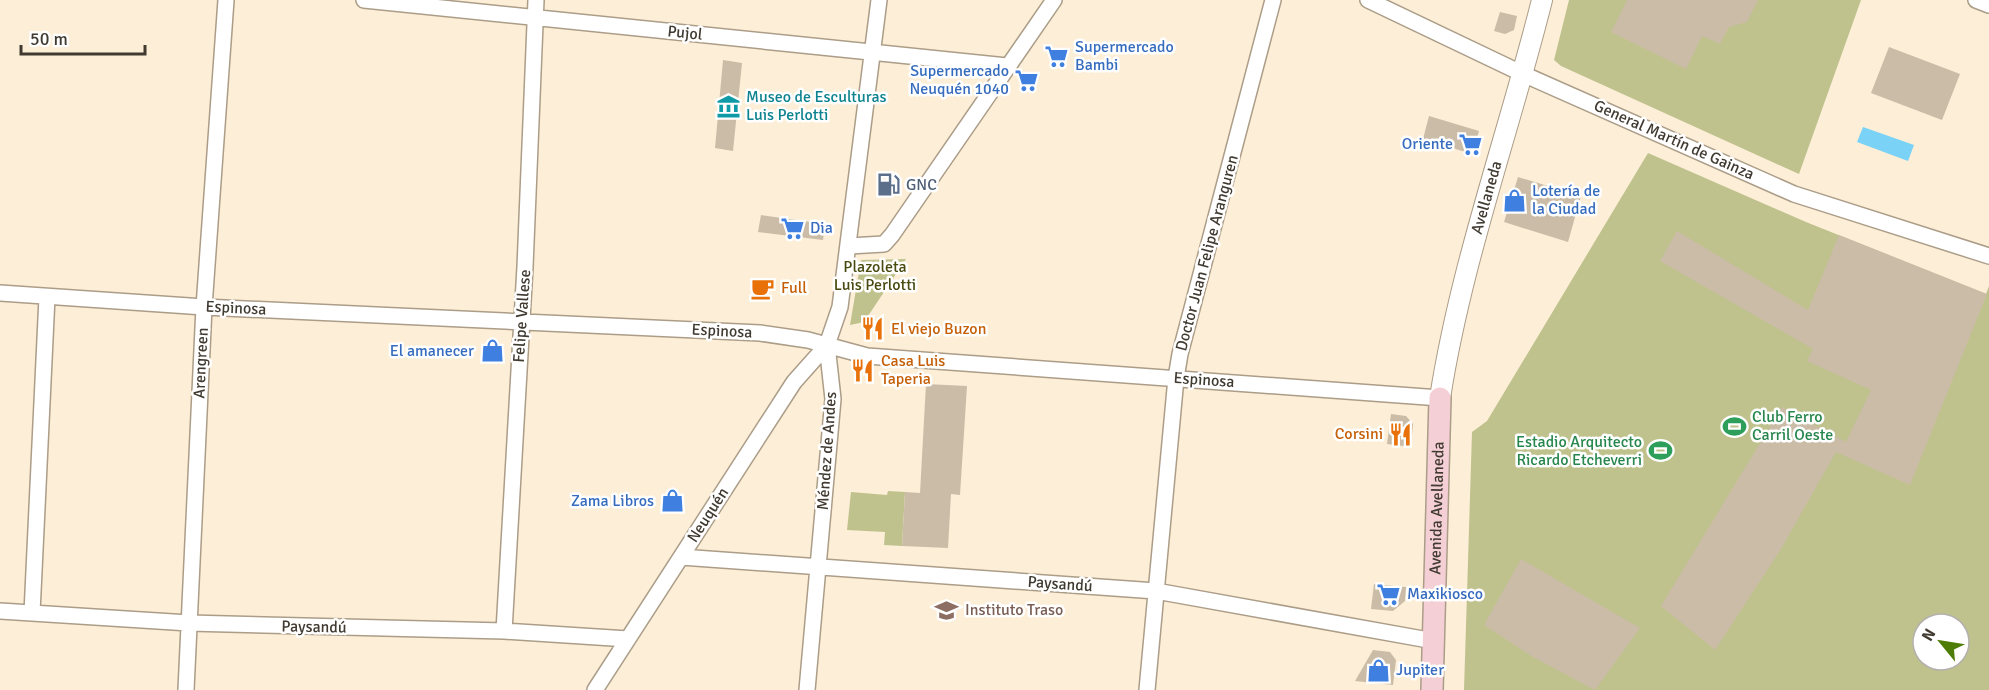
<svg xmlns="http://www.w3.org/2000/svg" width="1989" height="690" font-family="Signika,sans-serif">
<style>
.green{fill:#bfc28d;fill-rule:evenodd}
.water{fill:#7ad2f6}
.building{fill:#cabca6}
.lines{fill:none;stroke-linecap:round;stroke-linejoin:round}
.minor-casing{stroke:#ab9d88;stroke-width:18}
.tertiary-casing{stroke:#ab9d88;stroke-width:22}
.secondary-casing{stroke:#ab9d88;stroke-width:24}
.minor{stroke:#fff;stroke-width:15}
.tertiary{stroke:#fff;stroke-width:20}
.secondary{stroke:#f4cfd6;stroke-width:21}
.labels{text-anchor:middle;dominant-baseline:central;stroke-width:5;stroke-linejoin:round;paint-order:stroke}
.street-label{font-size:16px;fill:#403a31;stroke:#fff}
.shop-label{font-size:16px;fill:#366cbe;stroke:#fff;text-anchor:start}
.culture-label{font-size:16px;fill:#0d838f;stroke:#fff;text-anchor:start}
.service-label{font-size:16px;fill:#4e5e75;stroke:#fff;text-anchor:start}
.park-label{font-size:16px;fill:#494a0f;stroke:#fff}
.food-label{font-size:16px;fill:#c56008;stroke:#fff;text-anchor:start}
.leisure-label{font-size:16px;fill:#27864d;stroke:#fff;text-anchor:start}
.education-label{font-size:16px;fill:#785e54;stroke:#fff;text-anchor:start}
</style>
<rect width="100%" height="100%" fill="#fdeed7"/>
<!-- green -->
<path class="green" d="M1569,0H1861L1799,174L1561,66L1554,60Z
M1648,153L1806,222L1986,294L1989,286V690H1464L1472,432L1487,421ZM1923,624H1959V660H1923Z
M906,259L864,322L850,325L861,260Z
M888,491L905,492L902,546L884,545L885,532L847,530L851,492L887,495Z"/>
<!-- water -->
<path class="water" d="M1863,127L1914,145L1908,161L1857,142Z"/>
<!-- building -->
<path class="building" d="M1627,0H1758L1747,22L1729,27L1720,44L1702,36L1686,69L1611,32Z
M1500,12L1517,16L1514,30L1505,34L1494,31Z
M1889,47L1960,74L1942,120L1871,93Z
M723,60L742,63L733,151L715,148Z
M1429,116L1479,131L1472,154L1423,139Z
M1518,177L1581,196L1568,242L1504,222Z
M761,215L825,224L823,240L758,232Z
M1677,231L1808,310L1839,235L1987,294L1910,485L1836,452L1781,549L1715,650L1661,606L1782,407L1846,442L1871,390L1807,361L1813,349L1660,261Z
M926,384L967,386L960,495L951,494L948,548L902,546L905,492L920,493Z
M1391,414L1406,416L1413,424L1411,447L1387,444Z
M1521,559L1640,628L1595,690L1533,657L1484,625Z
M1374,584L1406,587L1405,601L1393,611L1371,609Z
M1373,650L1390,652L1396,660L1393,685L1355,681Z"/>
<g class="lines">
<defs>
<path id="minor" d="M364,0L1007,66
M1368,0L1523,74L1794,194L1989,256
M1976,0L1989,5
M849,246L884,244L892,235L1054,0
M0,293L204,307L760,333L808,340L867,356L1440,398
M681,557L1156,591L1434,641
M0,611L189,623L504,631L628,639
M32,613L47,297
M504,631L525,267L536,0
M186,690L204,307L226,0
M595,690L794,382L827,345
M807,690L833,399L827,345L840,307L879,0
M1147,690L1176,378L1180,354L1273,0"/>
<g id="tertiary">
<path id="s1" d="M1440,398C1461,263 1509,132 1542,0"/>
</g>
<g id="secondary">
<path id="s2" d="M1432,690L1440,398"/>
</g>
</defs>
<!-- minor casing -->
<use href="#minor" class="minor-casing"/>
<!-- tertiary casing -->
<use href="#tertiary" class="tertiary-casing"/>
<!-- secondary casing -->
<use href="#secondary" class="secondary-casing"/>
<!-- minor -->
<use href="#minor" class="minor"/>
<!-- tertiary -->
<use href="#tertiary" class="tertiary"/>
<!-- secondary -->
<use href="#secondary" class="secondary"/>
</g>
<!-- icons -->
<defs>
<symbol id="supermarket-bare" viewBox="-9 -9 18 18"><path d="M-6-5.5h2.5l.6 2H6L4.5 2H-2.5L-4.4-4H-6ZM-1.5 3.2a1.3 1.3 0 1 0 .1 0ZM3 3.2a1.3 1.3 0 1 0 .1 0Z" fill="#3f7fe0" stroke="#fff" stroke-width="2.5" paint-order="stroke"/></symbol>
<symbol id="museum-bare" viewBox="-9 -9 18 18"><path d="M0-6L6-3V-2H-6V-3ZM-5-1h2V3h-2ZM-1-1h2V3h-2ZM3-1h2V3H3ZM-6 4H6V6H-6Z" fill="#0f9aa8" stroke="#fff" stroke-width="2.5" paint-order="stroke"/></symbol>
<symbol id="fuel-bare" viewBox="-9 -9 18 18"><path d="M-5.5-6h7V0h2V4h1.3V-2.5L3-4.5l.8-.8L6-3V5H2.5V1h-1V6h-7ZM-4.2-4.7v3.2H.2V-4.7Z" fill="#5c6f8a" stroke="#fff" stroke-width="2.5" paint-order="stroke"/></symbol>
<symbol id="shop-bare" viewBox="-9 -9 18 18"><path d="M-5-2.5h2.3a2.7 3.5 0 0 1 5.4 0H5L5.5 6h-11ZM-1.5-2.5h3a1.5 2.3 0 0 0-3 0Z" fill="#3f7fe0" stroke="#fff" stroke-width="2.5" paint-order="stroke"/></symbol>
<symbol id="cafe-bare" viewBox="-9 -9 18 18"><path d="M-5.5-4.5H6V0H3Q3 3.5 0 3.5H-2.5Q-5.5 3.5-5.5 0ZM3-3.2v2h1.7v-2ZM-6 4.5H4V6H-6Z" fill="#e8710a" stroke="#fff" stroke-width="2.5" paint-order="stroke"/></symbol>
<symbol id="restaurant-bare" viewBox="-9 -9 18 18"><path d="M-5-6h1v4h1v-4h1v4h1v-4h1v5L-1.5 .5V6h-2V.5L-5-1ZM5-6V6H3V1.5H1.5Q1.5-4 5-6Z" fill="#e8710a" stroke="#fff" stroke-width="2.5" paint-order="stroke"/></symbol>
<symbol id="stadium-bare" viewBox="-9 -9 18 18"><path d="M0-5a6.5 5 0 1 0 0 10a6.5 5 0 1 0 0-10ZM-3.5-1.8h7v3.6h-7Z" fill="#2e9e5b" stroke="#fff" stroke-width="2.5" paint-order="stroke"/></symbol>
<symbol id="school-bare" viewBox="-9 -9 18 18"><path d="M0-5L7-2L0 1L-7-2ZM-4 1L0 2.5L4 1V4Q0 6-4 4Z" fill="#8d6e63" stroke="#fff" stroke-width="2.5" paint-order="stroke"/></symbol>
</defs>
<g fill-rule="evenodd">
<use href="#supermarket-bare" x="1040" y="40" width="33" height="33"/>
<use href="#supermarket-bare" x="1010" y="64" width="33" height="33"/>
<use href="#museum-bare" x="712" y="90" width="33" height="33"/>
<use href="#supermarket-bare" x="1454" y="128" width="33" height="33"/>
<use href="#fuel-bare" x="872" y="168" width="33" height="33"/>
<use href="#shop-bare" x="1498" y="184" width="33" height="33"/>
<use href="#supermarket-bare" x="776" y="212" width="33" height="33"/>
<use href="#cafe-bare" x="746" y="272" width="33" height="33"/>
<use href="#restaurant-bare" x="856" y="312" width="33" height="33"/>
<use href="#shop-bare" x="476" y="334" width="33" height="33"/>
<use href="#restaurant-bare" x="846" y="354" width="33" height="33"/>
<use href="#stadium-bare" x="1718" y="410" width="33" height="33"/>
<use href="#restaurant-bare" x="1384" y="418" width="33" height="33"/>
<use href="#stadium-bare" x="1644" y="434" width="33" height="33"/>
<use href="#shop-bare" x="656" y="484" width="33" height="33"/>
<use href="#supermarket-bare" x="1372" y="578" width="33" height="33"/>
<use href="#school-bare" x="930" y="594" width="33" height="33"/>
<use href="#shop-bare" x="1362" y="654" width="33" height="33"/>
</g>
<g class="labels">
<!-- street labels -->
<g class="street-label">
<text transform="translate(685 33) rotate(6)">Pujol</text>
<text transform="translate(1674 140) rotate(24)">General Martín de Gainza</text>
<text stroke="none"><textPath href="#s1" startOffset="206">Avellaneda</textPath></text>
<text transform="translate(1207 253) rotate(-75)">Doctor Juan Felipe Aranguren</text>
<text transform="translate(236 308) rotate(3)">Espinosa</text>
<text transform="translate(522 316) rotate(-86)">Felipe Vallese</text>
<text transform="translate(722 331) rotate(3)">Espinosa</text>
<text transform="translate(201 363) rotate(-87)">Arengreen</text>
<text transform="translate(1204 380) rotate(4)">Espinosa</text>
<text transform="translate(827 451) rotate(-86)">Méndez de Andes</text>
<text stroke="none"><textPath href="#s2" startOffset="182">Avenida Avellaneda</textPath></text>
<text transform="translate(708 515) rotate(-57)">Neuquén</text>
<text transform="translate(1060 584) rotate(4)">Paysandú</text>
<text transform="translate(314 627) rotate(1)">Paysandú</text>
</g>
<!-- shop labels -->
<g class="shop-label">
<text x="1075" y="47">Supermercado<tspan x="1075" dy="18">Bambi</tspan></text>
<text x="1009" y="71" text-anchor="end">Supermercado<tspan x="1009" dy="18">Neuquén 1040</tspan></text>
<text x="1453" y="144" text-anchor="end">Oriente</text>
<text x="1532" y="191">Lotería de<tspan x="1532" dy="18">la Ciudad</tspan></text>
<text x="810" y="228">Dia</text>
<text x="474" y="351" text-anchor="end">El amanecer</text>
<text x="654" y="501" text-anchor="end">Zama Libros</text>
<text x="1407" y="594">Maxikiosco</text>
<text x="1396" y="670">Jupiter</text>
</g>
<!-- culture labels -->
<g class="culture-label">
<text x="746" y="97">Museo de Esculturas<tspan x="746" dy="18">Luis Perlotti</tspan></text>
</g>
<!-- service labels -->
<g class="service-label">
<text x="906" y="185">GNC</text>
</g>
<!-- park labels -->
<g class="park-label">
<text x="875" y="267">Plazoleta<tspan x="875" dy="18">Luis Perlotti</tspan></text>
</g>
<!-- food labels -->
<g class="food-label">
<text x="781" y="288">Full</text>
<text x="891" y="329">El viejo Buzon</text>
<text x="881" y="361">Casa Luis<tspan x="881" dy="18">Taperia</tspan></text>
<text x="1383" y="434" text-anchor="end">Corsini</text>
</g>
<!-- leisure labels -->
<g class="leisure-label">
<text x="1752" y="417">Club Ferro<tspan x="1752" dy="18">Carril Oeste</tspan></text>
<text x="1642" y="442" text-anchor="end">Estadio Arquitecto<tspan x="1642" dy="18">Ricardo Etcheverri</tspan></text>
</g>
<!-- education labels -->
<g class="education-label">
<text x="965" y="610">Instituto Traso</text>
</g>
</g>
<!-- north arrow -->
<g transform="translate(1941 642) rotate(300)"><circle r="28" fill="#ffffff" stroke="#b3b0ad" stroke-width="1.5"/>
<path d="M0-4.5L10 22L0 15L-10 22Z" fill="#4d7d06"/>
<text y="-9" font-size="16" font-weight="bold" text-anchor="middle" fill="#403a31">N</text>
</g>
<!-- scale -->
<path d="M21 45v9h124v-9" fill="none" stroke="#403a31" stroke-width="3"/>
<text x="30" y="45" font-size="18" fill="#403a31" stroke="#ffffff" stroke-width="4.5" paint-order="stroke">50 m</text>
</svg>
